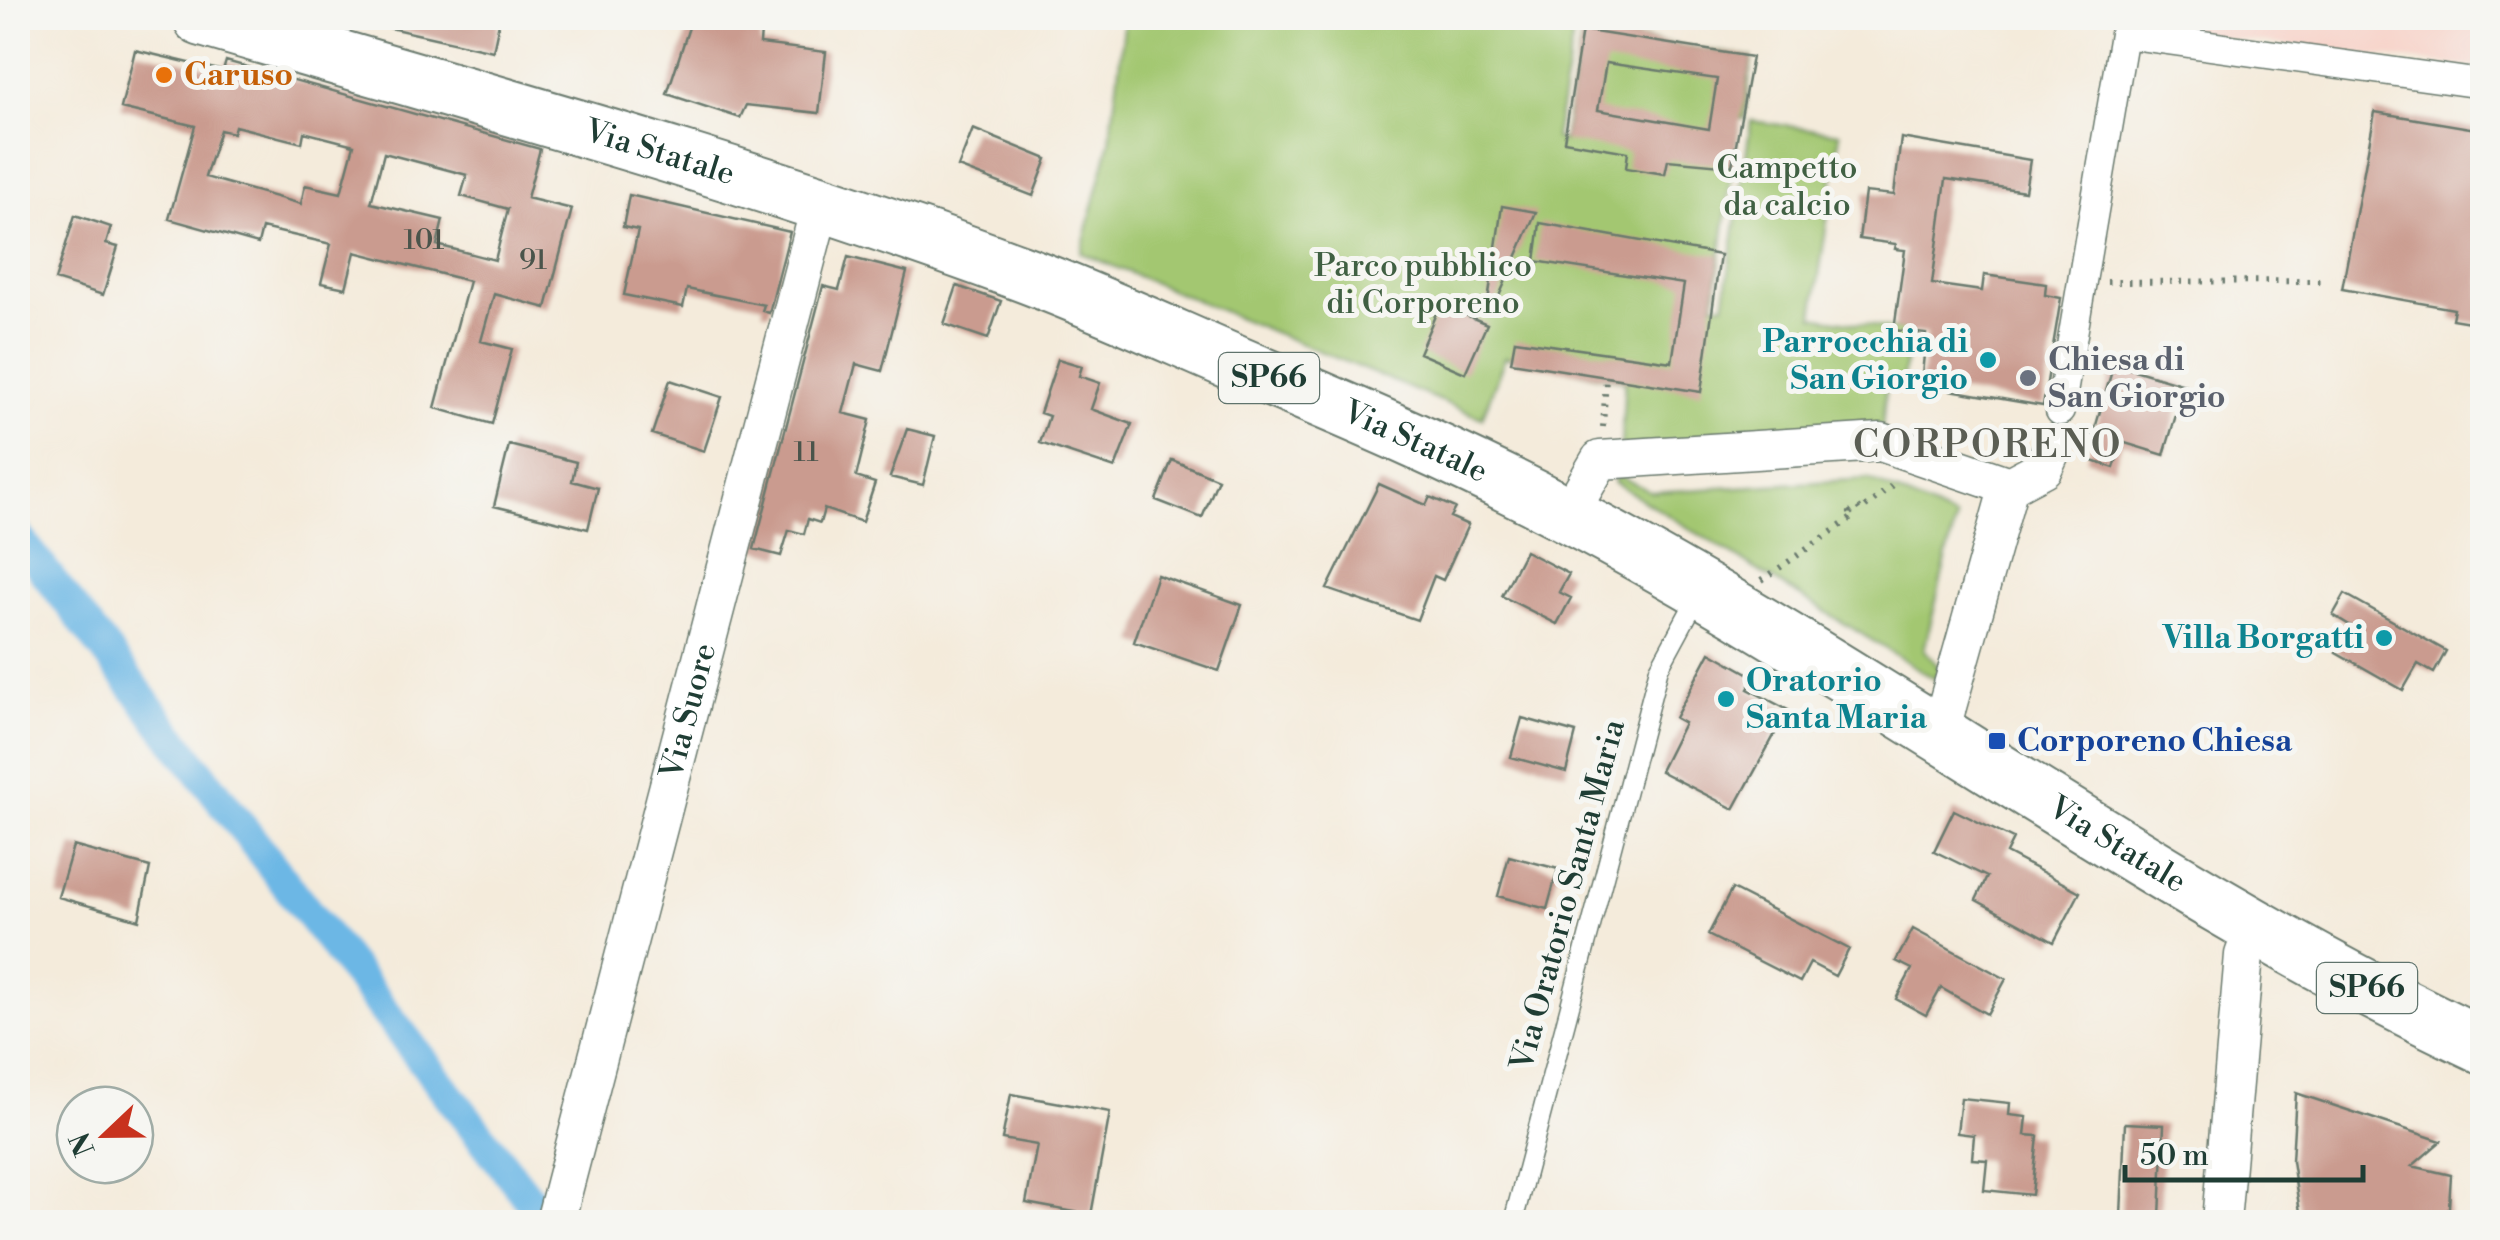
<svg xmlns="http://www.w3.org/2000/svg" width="2500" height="1240" font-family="'Libre Bodoni',serif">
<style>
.built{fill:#f7d1c7}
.green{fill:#a3c771;stroke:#618252;stroke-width:2.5}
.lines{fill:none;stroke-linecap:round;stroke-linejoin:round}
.canal{stroke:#6cb7e5;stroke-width:32}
.building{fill:#ca9b8f;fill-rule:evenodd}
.service-casing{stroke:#6a7a6e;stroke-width:21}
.pedestrian-casing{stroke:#6a7a6e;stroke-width:31}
.minor-casing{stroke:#6a7a6e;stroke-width:41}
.primary-casing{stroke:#6a7a6e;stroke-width:59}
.path{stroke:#6a7a6e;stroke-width:6;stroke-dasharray:2.5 8;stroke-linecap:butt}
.service{stroke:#fff;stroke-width:18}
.pedestrian{stroke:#fff;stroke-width:28}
.minor{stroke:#fff;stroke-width:38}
.primary{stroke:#fff;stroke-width:55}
.food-dot{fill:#e8710a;stroke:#f6f6f2;stroke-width:4}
.culture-dot{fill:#0f9aa8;stroke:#f6f6f2;stroke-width:4}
.worship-dot{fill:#6b7280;stroke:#f6f6f2;stroke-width:4}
.transit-dot{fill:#1a4fb4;stroke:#f6f6f2;stroke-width:4}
.labels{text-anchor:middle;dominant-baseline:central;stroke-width:10;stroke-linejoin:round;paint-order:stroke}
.number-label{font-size:28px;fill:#4a544b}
.shield{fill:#f6f6f2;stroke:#60746d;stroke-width:2.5}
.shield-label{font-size:30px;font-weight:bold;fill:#1f3d34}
.food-label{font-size:32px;font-weight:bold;fill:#c56008;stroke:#f6f6f2;text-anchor:start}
.street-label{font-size:32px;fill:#1f3d34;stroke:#f6f6f2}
.park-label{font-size:32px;fill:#406043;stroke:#f6f6f2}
.culture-label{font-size:32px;font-weight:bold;fill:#0d838f;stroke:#f6f6f2;text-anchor:end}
.worship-label{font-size:32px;font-weight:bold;fill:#5b616d;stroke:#f6f6f2;text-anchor:start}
.transit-label{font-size:32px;font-weight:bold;fill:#164399;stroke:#f6f6f2;text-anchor:start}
.quarter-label{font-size:38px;letter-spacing:2.5px;fill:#5b5e54;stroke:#f6f6f2}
</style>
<rect width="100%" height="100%" fill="#f6f6f2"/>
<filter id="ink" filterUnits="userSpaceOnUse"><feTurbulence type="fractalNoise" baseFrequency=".01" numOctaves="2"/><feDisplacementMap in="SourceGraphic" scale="20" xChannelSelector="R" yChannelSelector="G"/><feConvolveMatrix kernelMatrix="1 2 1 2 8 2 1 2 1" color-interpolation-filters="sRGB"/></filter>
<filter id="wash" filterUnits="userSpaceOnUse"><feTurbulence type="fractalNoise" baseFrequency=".0048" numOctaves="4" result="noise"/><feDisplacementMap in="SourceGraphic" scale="40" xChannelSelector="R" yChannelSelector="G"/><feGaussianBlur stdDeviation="2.25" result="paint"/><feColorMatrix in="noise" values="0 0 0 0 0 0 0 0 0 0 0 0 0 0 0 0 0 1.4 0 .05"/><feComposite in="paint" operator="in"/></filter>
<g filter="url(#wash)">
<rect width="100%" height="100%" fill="#f4ebdb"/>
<!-- built -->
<path class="built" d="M2123,18H2482V68L2121,26Z"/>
<!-- green -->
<path class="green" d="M1125,18H1576L1555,138L1563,141L1582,30L1752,57L1744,119H1739L1714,304L1724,305L1751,121L1840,133L1813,316L1910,332L1902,383L1886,382L1881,442L1620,459L1625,381L1505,357L1482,418L1081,253L1110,141Z
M1617,475L1652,492L1868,479L1956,519L1924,650L1939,667L1935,679L1614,482Z"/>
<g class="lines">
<!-- canal -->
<path class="canal" d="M18,537L547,1222"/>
</g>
<g id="blocks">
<!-- building -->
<path class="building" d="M391,18H500L493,51L390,28Z
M692,18H762L760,44L826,52L819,113L746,105L740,118L667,94Z
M1582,30L1752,57L1732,166L1668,160L1665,174L1626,168L1628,152L1564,141ZM1606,63L1717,79L1709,129L1598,110Z
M135,50L223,71L226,61L540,149L527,198L572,209L546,308L494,294L481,341L512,349L492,424L435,408L469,281L355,252L346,288L321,283L331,244L262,228L258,244L169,219L195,126L121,108ZM235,126L302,143L304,132L354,145L341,193L305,185L301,204L205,177L220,130L233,133ZM384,153L467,175L461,196L508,209L495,260L437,245L443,220L371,203Z
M2375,112L2482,130V324L2452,319L2454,309L2342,289Z
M973,129L1047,159L1033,196L958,167Z
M1901,138L2030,160L2025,191L1946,179L1932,284L1982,291L1984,275L2046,284L2045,295L2061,298L2043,406L1921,385L1926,334L1894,330L1905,250L1895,249L1896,244L1859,239L1865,192L1894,195Z
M629,195L790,232L769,313L762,311L764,305L687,289L683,307L624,295L638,230L623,227Z
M1502,206L1536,212L1496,303L1488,301Z
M75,215L111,227L106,244L118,247L103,295L55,280Z
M1540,223L1720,255L1701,392L1511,362L1515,340L1672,362L1684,284L1535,261Z
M848,257L907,272L882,371L856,364L843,413L870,420L856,477L875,483L862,522L824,509L820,523L808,519L804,534L789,530L781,556L754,549L823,286L839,290Z
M957,286L1001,301L988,339L944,324Z
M1440,304L1487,324L1465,373L1419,353Z
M1058,359L1082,366L1079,376L1100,383L1091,409L1132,424L1115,468L1040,443L1049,416L1040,413Z
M2114,364L2185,385L2164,455L2122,442L2114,468L2086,459Z
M670,380L722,397L704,451L652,434Z
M907,429L935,436L923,485L890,477Z
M509,445L576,462L572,481L598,488L588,529L494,506Z
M1172,460L1218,479L1202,518L1156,500Z
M1379,484L1426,505L1430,497L1455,508L1450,517L1468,525L1443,580L1434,576L1417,620L1327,589Z
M1525,551L1569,574L1559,592L1571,598L1557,624L1502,596Z
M1157,575L1242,605L1219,671L1134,642Z
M2345,594L2446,651L2434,673L2418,664L2403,690L2336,652L2351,626L2333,615Z
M1710,652L1755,677L1748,689L1788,710L1734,809L1660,771L1684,723L1675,718Z
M1522,718L1576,733L1566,772L1511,757Z
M1954,810L2013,839L2006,853L2080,892L2054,942L1976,900L1987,877L1934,851Z
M73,846L150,867L139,920L58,897Z
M1509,856L1558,869L1547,909L1498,896Z
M1732,889L1849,949L1835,976L1810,963L1800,982L1708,935Z
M1913,929L2006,979L1987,1014L1941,988L1926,1015L1896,999L1912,969L1896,961Z
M2296,1093L2441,1141L2412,1166L2451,1175L2448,1222L2329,1221L2300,1212L2292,1161Z
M1011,1094L1110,1112L1091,1215L1026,1203L1037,1145L1002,1139Z
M1961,1098L2010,1103L2009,1115L2027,1117L2025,1135L2038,1136L2032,1195L1984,1190L1987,1160L1972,1159L1974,1135L1957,1133Z
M2125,1123L2164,1125L2160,1217L2121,1216Z"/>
</g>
</g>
<g filter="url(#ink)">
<use href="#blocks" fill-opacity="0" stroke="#6a7a6e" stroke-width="2.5"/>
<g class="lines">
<defs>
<path id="service" d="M1513,1222L1659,668L1698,596"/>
<path id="pedestrian" d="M2060,411L2124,34L2482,84"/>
<g id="minor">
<path d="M1568,515L1600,460L1881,442L2009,486L2043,468L2054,444"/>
<path d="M1939,735L2009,486"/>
<path id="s1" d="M555,1222L821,203"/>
<path d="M2221,1222L2244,955L2255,925"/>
</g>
<g id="primary">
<path id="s2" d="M201,18C475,98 752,173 1021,273C1104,304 1184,342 1265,376C1367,419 1467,462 1564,513C1877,677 2161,896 2482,1045"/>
</g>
</defs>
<!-- service casing -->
<use href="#service" class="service-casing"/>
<!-- pedestrian casing -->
<use href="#pedestrian" class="pedestrian-casing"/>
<!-- minor casing -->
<use href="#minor" class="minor-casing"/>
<!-- primary casing -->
<use href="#primary" class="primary-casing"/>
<!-- path -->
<path class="path" d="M2107,282L2325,281
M1603,427L1606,378
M1762,580L1853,517L1850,513L1858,507L1861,511L1897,481"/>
<!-- service -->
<use href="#service" class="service"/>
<!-- pedestrian -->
<use href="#pedestrian" class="pedestrian"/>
<!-- minor -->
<use href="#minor" class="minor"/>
<!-- primary -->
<use href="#primary" class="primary"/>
</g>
</g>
<!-- markers -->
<circle class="food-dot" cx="164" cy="75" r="10"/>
<g class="culture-dot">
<circle cx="1988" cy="360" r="10"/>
<circle cx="2384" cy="638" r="10"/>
<circle cx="1726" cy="699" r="10"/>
</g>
<circle class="worship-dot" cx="2028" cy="378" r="10"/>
<rect class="transit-dot" x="1987" y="731" width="20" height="20" rx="5"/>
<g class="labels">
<!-- number labels -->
<g class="number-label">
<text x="424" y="240">101</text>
<text x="533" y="260">91</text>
<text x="806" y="452">11</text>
</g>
<!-- shield labels -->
<g class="shield">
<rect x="1219" y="353" width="100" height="50" rx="8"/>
<rect x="2317" y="963" width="100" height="50" rx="8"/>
</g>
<g class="shield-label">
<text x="1269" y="378">SP66</text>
<text x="2367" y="988">SP66</text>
</g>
<!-- food labels -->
<g class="food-label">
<text x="184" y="75">Caruso</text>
</g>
<!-- street labels -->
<g class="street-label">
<text stroke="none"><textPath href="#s2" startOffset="478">Via Statale</textPath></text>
<text stroke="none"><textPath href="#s2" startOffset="1288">Via Statale</textPath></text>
<text stroke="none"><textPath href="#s1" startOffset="528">Via Suore</textPath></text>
<text stroke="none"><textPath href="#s2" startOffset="2098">Via Statale</textPath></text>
<text transform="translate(1568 895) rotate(-75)">Via Oratorio Santa Maria</text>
</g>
<!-- park labels -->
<g class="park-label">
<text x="1787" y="168">Campetto<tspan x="1787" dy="37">da calcio</tspan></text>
<text x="1423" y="266">Parco pubblico<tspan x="1423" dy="37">di Corporeno</tspan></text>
</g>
<!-- culture labels -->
<g class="culture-label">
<text x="1968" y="342">Parrocchia di<tspan x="1968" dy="37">San Giorgio</tspan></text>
<text x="2364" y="638">Villa Borgatti</text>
<text x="1746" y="681" text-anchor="start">Oratorio<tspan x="1746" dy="37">Santa Maria</tspan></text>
</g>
<!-- worship labels -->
<g class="worship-label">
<text x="2048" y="360">Chiesa di<tspan x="2048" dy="37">San Giorgio</tspan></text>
</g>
<!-- transit labels -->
<g class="transit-label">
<text x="2017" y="741">Corporeno Chiesa</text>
</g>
<!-- quarter labels -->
<g class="quarter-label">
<text x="1988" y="445">CORPORENO</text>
</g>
</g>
<!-- margin -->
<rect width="2500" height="1240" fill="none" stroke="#f6f6f2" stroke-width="60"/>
<!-- north arrow -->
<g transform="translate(105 1135) rotate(248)"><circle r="48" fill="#f6f6f2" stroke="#a0aca6" stroke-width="2.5"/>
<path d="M0-8L18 38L0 25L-18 38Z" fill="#c8321e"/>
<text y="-15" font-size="28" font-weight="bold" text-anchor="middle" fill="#1f3d34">N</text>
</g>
<!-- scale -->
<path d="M2125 1165v15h238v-15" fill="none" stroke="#1f3d34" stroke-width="5"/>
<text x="2140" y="1165" font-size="30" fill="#1f3d34" stroke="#f6f6f2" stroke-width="8" paint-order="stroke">50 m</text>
</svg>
